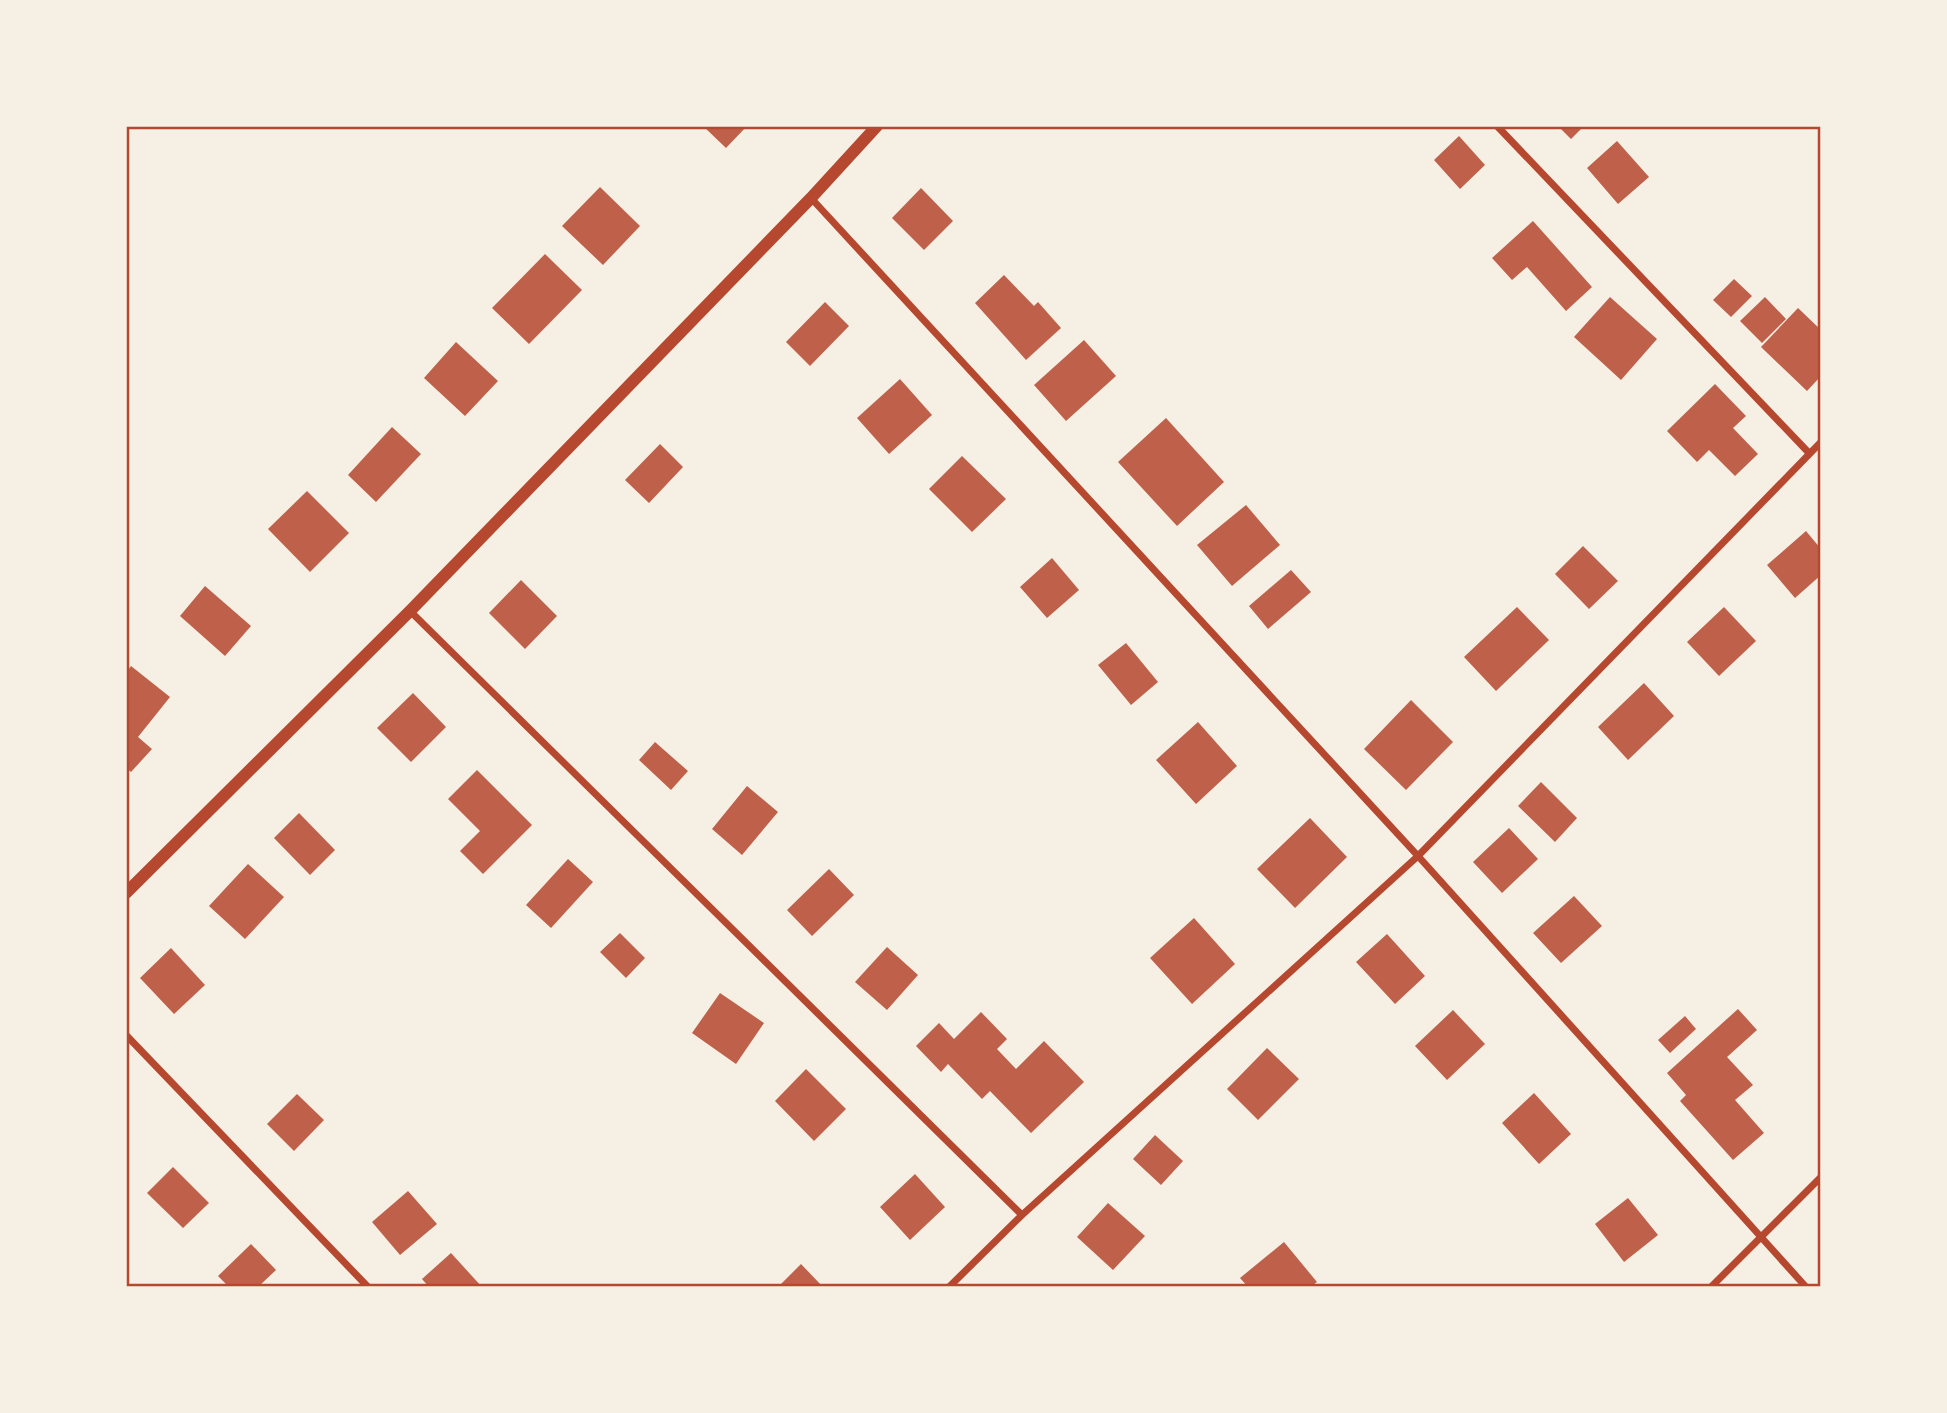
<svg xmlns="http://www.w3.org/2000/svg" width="1947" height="1413" font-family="Commissioner,sans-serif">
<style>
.building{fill:#bf614a}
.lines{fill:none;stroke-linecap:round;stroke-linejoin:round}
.minor{stroke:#b5482f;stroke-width:7}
.tertiary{stroke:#b5482f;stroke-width:12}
.neatline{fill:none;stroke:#b5482f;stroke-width:2.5}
</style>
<rect width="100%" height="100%" fill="#f6efe4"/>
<!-- building -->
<path class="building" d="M703,126H747L726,148Z
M1558,126H1584L1571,139Z
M1459,136L1485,165L1460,189L1434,160Z
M1617,141L1649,177L1618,204L1587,168Z
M600,187L640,226L603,265L562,226Z
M921,188L953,221L924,250L892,218Z
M1533,221L1592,287L1566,311L1527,267L1512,280L1492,258Z
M545,254L582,290L529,344L492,308Z
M1004,275L1034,306L1038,302L1061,328L1026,360L975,303Z
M1734,279L1752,296L1731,317L1713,300Z
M1610,297L1657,339L1621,380L1574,337Z
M1765,297L1786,319L1762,343L1740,321Z
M825,302L849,326L810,366L786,342Z
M1798,308L1821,330V376L1807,391L1761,347Z
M1084,340L1116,376L1066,421L1034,385Z
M456,342L498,381L465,416L424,378Z
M900,379L932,415L889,454L857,418Z
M1715,384L1746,416L1733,428L1758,454L1735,476L1709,450L1697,462L1667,431Z
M1166,418L1224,482L1177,526L1118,462Z
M392,427L421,454L376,502L348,475Z
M660,444L683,467L649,503L625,480Z
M962,456L1006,499L972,532L929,489Z
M307,491L349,533L310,572L268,529Z
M1246,505L1280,545L1232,586L1197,545Z
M1806,531L1821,549V575L1795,598L1767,565Z
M1583,546L1618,581L1589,609L1555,574Z
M1052,558L1079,590L1047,618L1020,587Z
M1291,570L1311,592L1268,629L1249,606Z
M521,580L557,616L525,649L489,613Z
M205,586L251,626L225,656L180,616Z
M1517,607L1549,640L1496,691L1464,657Z
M1724,607L1756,641L1719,676L1687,642Z
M1126,643L1158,682L1131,705L1098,665Z
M131,666L170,697L138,737L152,749L131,772L126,768V673Z
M1644,683L1674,716L1628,760L1598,727Z
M413,693L446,727L411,762L377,728Z
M1411,700L1453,742L1406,790L1364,749Z
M1198,722L1237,766L1196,804L1156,760Z
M655,742L688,771L671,790L639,760Z
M477,770L532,825L483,874L460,851L480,831L448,799Z
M1541,782L1577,818L1555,842L1518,806Z
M747,786L778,812L742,855L712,829Z
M299,813L335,850L310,875L274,838Z
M1310,818L1347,857L1295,908L1257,869Z
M1509,828L1538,859L1502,893L1473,862Z
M568,859L593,882L551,928L526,905Z
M248,864L284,897L245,939L209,906Z
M829,869L854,895L812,936L787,910Z
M1574,896L1602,926L1561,963L1533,933Z
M1194,918L1235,964L1192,1004L1150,958Z
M620,933L645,958L626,978L600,952Z
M1387,934L1425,976L1395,1004L1356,962Z
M887,947L918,975L887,1010L855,982Z
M171,948L205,985L174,1014L140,978Z
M720,993L764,1023L736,1064L692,1033Z
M1738,1009L1757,1030L1727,1057L1753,1085L1735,1100L1764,1133L1733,1160L1680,1101L1686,1095L1667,1073Z
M1453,1010L1485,1044L1447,1080L1415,1046Z
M981,1012L1007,1039L997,1049L1016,1069L1044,1041L1084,1082L1031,1133L990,1091L982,1099L948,1064L941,1072L916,1046L939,1023L954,1039Z
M1685,1016L1696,1029L1670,1053L1658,1040Z
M1267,1048L1299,1079L1258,1120L1227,1089Z
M806,1069L846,1109L814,1141L775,1101Z
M1534,1093L1571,1134L1539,1164L1502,1123Z
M297,1094L324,1120L294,1151L267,1124Z
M1155,1135L1183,1161L1161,1185L1133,1159Z
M173,1167L209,1203L183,1228L147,1193Z
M915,1174L945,1207L910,1240L880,1207Z
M408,1191L437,1224L400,1255L372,1222Z
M1628,1198L1658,1235L1624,1262L1595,1224Z
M1108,1203L1145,1236L1113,1270L1077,1237Z
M1284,1242L1317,1282L1310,1287H1248L1240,1278Z
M251,1244L276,1270L258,1287H229L218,1276Z
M451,1253L482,1287H429L422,1279Z
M801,1264L823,1287H778Z"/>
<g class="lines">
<!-- minor -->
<path class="minor" d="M1497,126L1809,453
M811,198L1418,856L1806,1287
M410,611L1022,1215
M126,1035L368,1287
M949,1287L1022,1215L1418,856L1821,442
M1711,1287L1821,1177"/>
<!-- tertiary -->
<path class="tertiary" d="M126,893L410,611L811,198L877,126"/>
</g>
<!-- border -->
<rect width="1947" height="1413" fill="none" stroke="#f6efe4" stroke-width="256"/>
<rect x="128" y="128" width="1691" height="1157" class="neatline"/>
</svg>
